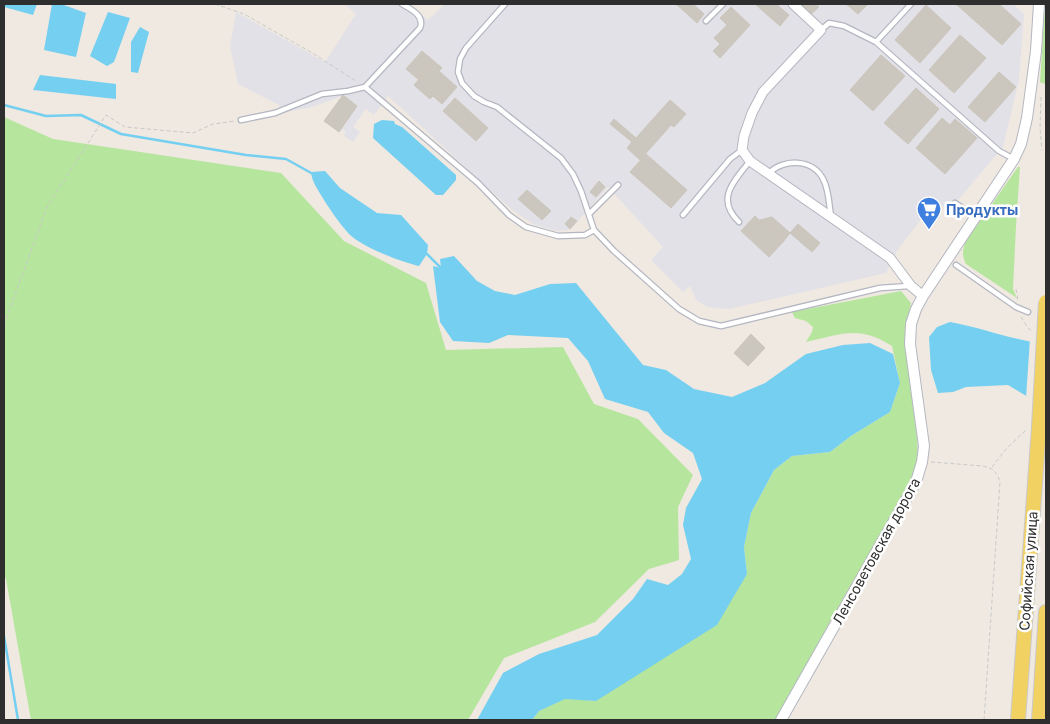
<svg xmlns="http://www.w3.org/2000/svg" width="1050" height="724" font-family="Inter,sans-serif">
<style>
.industrial{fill:#e3e1e8}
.green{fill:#b6e59e}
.water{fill:#75cff0}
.pier{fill:#efe9e1}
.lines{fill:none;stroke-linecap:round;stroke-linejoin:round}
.stream{stroke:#75cff0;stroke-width:2.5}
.building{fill:#cbc7bf;stroke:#cbc5ba}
.service-casing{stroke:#b4b7c1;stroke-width:7}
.minor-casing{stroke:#b4b7c1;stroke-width:11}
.tertiary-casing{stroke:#b4b7c1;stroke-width:12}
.primary-casing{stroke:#c9c9c9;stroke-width:16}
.path{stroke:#c9c9c9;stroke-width:1;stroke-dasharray:4 2.5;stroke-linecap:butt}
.service{stroke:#fff;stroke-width:4.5}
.minor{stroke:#fff;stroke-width:9}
.tertiary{stroke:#fff;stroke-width:10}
.primary{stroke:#f2d163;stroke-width:14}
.primary-bridge-casing{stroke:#c9c9c9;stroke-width:16;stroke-linecap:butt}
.primary-bridge{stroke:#f2d163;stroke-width:14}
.labels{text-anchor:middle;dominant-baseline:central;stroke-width:5;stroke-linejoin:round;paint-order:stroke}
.shop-label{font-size:14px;font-weight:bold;fill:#366cbe;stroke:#fff;text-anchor:start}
.street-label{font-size:14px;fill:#2e2e2e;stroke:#fff}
</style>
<rect width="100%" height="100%" fill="#efe9e1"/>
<!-- industrial -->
<path class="industrial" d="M345,4H408L428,20L445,4H1013L1024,14L1019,80L1003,147L952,207L931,206L897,251L886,273L729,309L707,307L696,300L690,286L683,292L651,260L663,247L608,187L570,230L556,231L533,224L511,209L388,96L374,115L366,109L353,127L360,132L353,142L344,136L346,132L342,129L339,132L324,121L342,96L312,107L281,113L279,105L238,84L230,46L236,12L325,62L356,14Z"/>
<!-- green -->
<path class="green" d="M1045,4H1046L1045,84L1040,82Z
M4,117L53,139L281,173L344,241L426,283L446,350L563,347L594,404L638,419L693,475L678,507L679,560L649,569L595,622L504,658L468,720H31L6,579L4,575Z
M1018,167H1020L1016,226L1013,289L1017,298L966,264C962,256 962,250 966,241Z
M901,291L911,303L905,345L917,437L918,460L913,476L902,498L848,590L775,720H532L539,711L565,698L596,701L747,574L744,547L751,513L774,470L792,456L830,452L851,436L890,412L900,383L892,346C858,325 843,334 806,342L812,332L813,327L806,321L795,318L792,312Z"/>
<!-- water -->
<path class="water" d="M4,4H37L33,15L4,7Z
M52,4H61L86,13L76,57L44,50Z
M108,12L130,18L114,62L107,66L90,56Z
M140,27L149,32L138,73L131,72V42Z
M40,75L116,84V99L33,90Z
M382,120L394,121L395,124L402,127L456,175V180L443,195H436L373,138L374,124Z
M325,171L340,188L377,213L401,215L428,245L427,254L419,266C401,262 362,247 349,234C340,224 331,211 324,200C319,191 312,183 311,172Z
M454,256L477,281L495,291L515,295L550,284L576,283L643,365L666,370L694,389L732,397L765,383L806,354L843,345L870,343L893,354L900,383L890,412L851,436L830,452L792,456L774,470L751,513L744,547L747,574L717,625L596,701L565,699L539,711L532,720H477L503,673L539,654L597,635L633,599L647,579L668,585L682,574L691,559L683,525L686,508L702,479L693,453L664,433L648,412L605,399L588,361L568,338L508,335L489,343L453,341L440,322L433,266L441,268L440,259Z
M950,322C978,327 1004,337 1032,342L1028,397L1008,385L966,387L953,392L938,393L931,370L929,337L937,327Z"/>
<!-- pier -->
<path class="pier" d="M1030,339L1046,343V404L1026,398Z"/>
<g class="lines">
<!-- stream -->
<path class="stream" d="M4,105L46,116L81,115L121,134L246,155L286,159L313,174
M424,254H427L442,269
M4,636L18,720"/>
</g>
<!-- building -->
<path class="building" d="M676,4H689L691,6L685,12Z
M693,4L704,14L697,23L685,12Z
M755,4H776L789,15L780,26Z
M799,4H816L819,7L810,15Z
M846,4H868L858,14Z
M956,4H999L1021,24L1002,45Z
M926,5L951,28L920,63L895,40Z
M731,7L750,25L720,58L713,51L720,44L714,38L727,25L720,18Z
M960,35L986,58L954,93L929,70Z
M422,51L435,62L419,80L406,69Z
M881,55L905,76L873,111L850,90Z
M435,62L442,68L439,71L457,87L442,104L433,96L430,99L414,85Z
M999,72L1016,87L985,122L968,107Z
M916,88L939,109L908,144L884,123Z
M343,95L357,106L339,132L324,121Z
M455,98L488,128L476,141L443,111Z
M670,100L686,114L674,127L671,125L640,160L627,148L632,142L610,124L614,119L636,138Z
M942,118L950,125L955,119L977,138L945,174L916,148Z
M646,154L687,190L671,208L630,172Z
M599,181L605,187L596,197L590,192Z
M527,190L551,211L542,220L518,199Z
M755,216L783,242L769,257L741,231Z
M571,217L577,221L570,229L565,224Z
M772,217L790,233L783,242L760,220Z
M798,224L820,243L812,252L790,233Z
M751,334L765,348L748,366L734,353Z"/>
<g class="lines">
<defs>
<path id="service" d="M505,4L466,48L460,59L458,72L462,83L474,96L484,102L497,107L561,158L573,174L581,191L594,230L614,251L679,309L699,321L721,326L880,288L909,286
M706,21L723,4
M821,30L829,23L844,26L876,42L999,151L1014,159
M876,42L911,4
M365,87L478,183L509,215L526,227L558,236L585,235L594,230
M241,120L275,113L322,94L348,91L365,87L420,28C425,16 411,9 402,4
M768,174C783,158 814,158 824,181C829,191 829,205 831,216
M955,203L974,216
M589,214L618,185
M683,215L730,159L742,150
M739,222C715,199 734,181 750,161
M956,265L1016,307L1028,312"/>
<path id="minor" d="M793,4L821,30L763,92L752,113L744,136L742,150L750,161L890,258L911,286L923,296"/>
<path id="tertiary" d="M781,720L916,482L922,462L924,446L910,344L911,324L916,309L923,296L1014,159L1021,144L1027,118L1036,51L1039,4"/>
<path id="primary" d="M1018,720L1039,427
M1039,720L1046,612"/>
</defs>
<!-- service casing -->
<use href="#service" class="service-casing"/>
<!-- minor casing -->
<use href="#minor" class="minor-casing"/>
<!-- tertiary casing -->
<use href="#tertiary" class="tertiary-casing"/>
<!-- primary casing -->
<use href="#primary" class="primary-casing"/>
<!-- path -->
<path class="path" d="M215,4L244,14L314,54L356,81
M1041,97L1040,128L1042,150
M1016,289L1018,301
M1021,317L1028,328L1032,331
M4,325L47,207L106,115L125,127L193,133L213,124L235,121
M931,462L983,466C993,468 997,472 1000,482L984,720
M992,467L1006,449L1027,429"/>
<!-- service -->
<use href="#service" class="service"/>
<!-- minor -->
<use href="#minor" class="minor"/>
<!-- tertiary -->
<use href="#tertiary" class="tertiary"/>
<!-- primary -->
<use href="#primary" class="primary"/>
<defs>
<path id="primary-bridge" d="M1039,427L1046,302"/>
</defs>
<!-- primary-bridge casing -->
<use href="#primary-bridge" class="primary-bridge-casing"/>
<!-- primary-bridge -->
<use href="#primary-bridge" class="primary-bridge"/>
</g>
<!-- icons -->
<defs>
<symbol id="supermarket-pin" viewBox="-11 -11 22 30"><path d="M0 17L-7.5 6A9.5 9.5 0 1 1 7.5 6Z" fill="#3f7fe0" stroke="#fff"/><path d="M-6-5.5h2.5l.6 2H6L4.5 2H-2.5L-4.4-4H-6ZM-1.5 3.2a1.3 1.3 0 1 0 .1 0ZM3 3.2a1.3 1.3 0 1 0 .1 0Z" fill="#fff"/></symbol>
</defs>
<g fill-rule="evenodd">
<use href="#supermarket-pin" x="915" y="195" width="28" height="38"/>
</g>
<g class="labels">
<!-- shop labels -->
<g class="shop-label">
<text x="946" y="209">Продукты</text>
</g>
<!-- street labels -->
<g class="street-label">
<text transform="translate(876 551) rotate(-61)">Ленсоветовская дорога</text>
<text transform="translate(1028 571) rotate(-86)">Софийская улица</text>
</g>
</g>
<!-- border -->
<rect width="1050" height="724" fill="none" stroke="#2e2e2e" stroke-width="10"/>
</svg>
